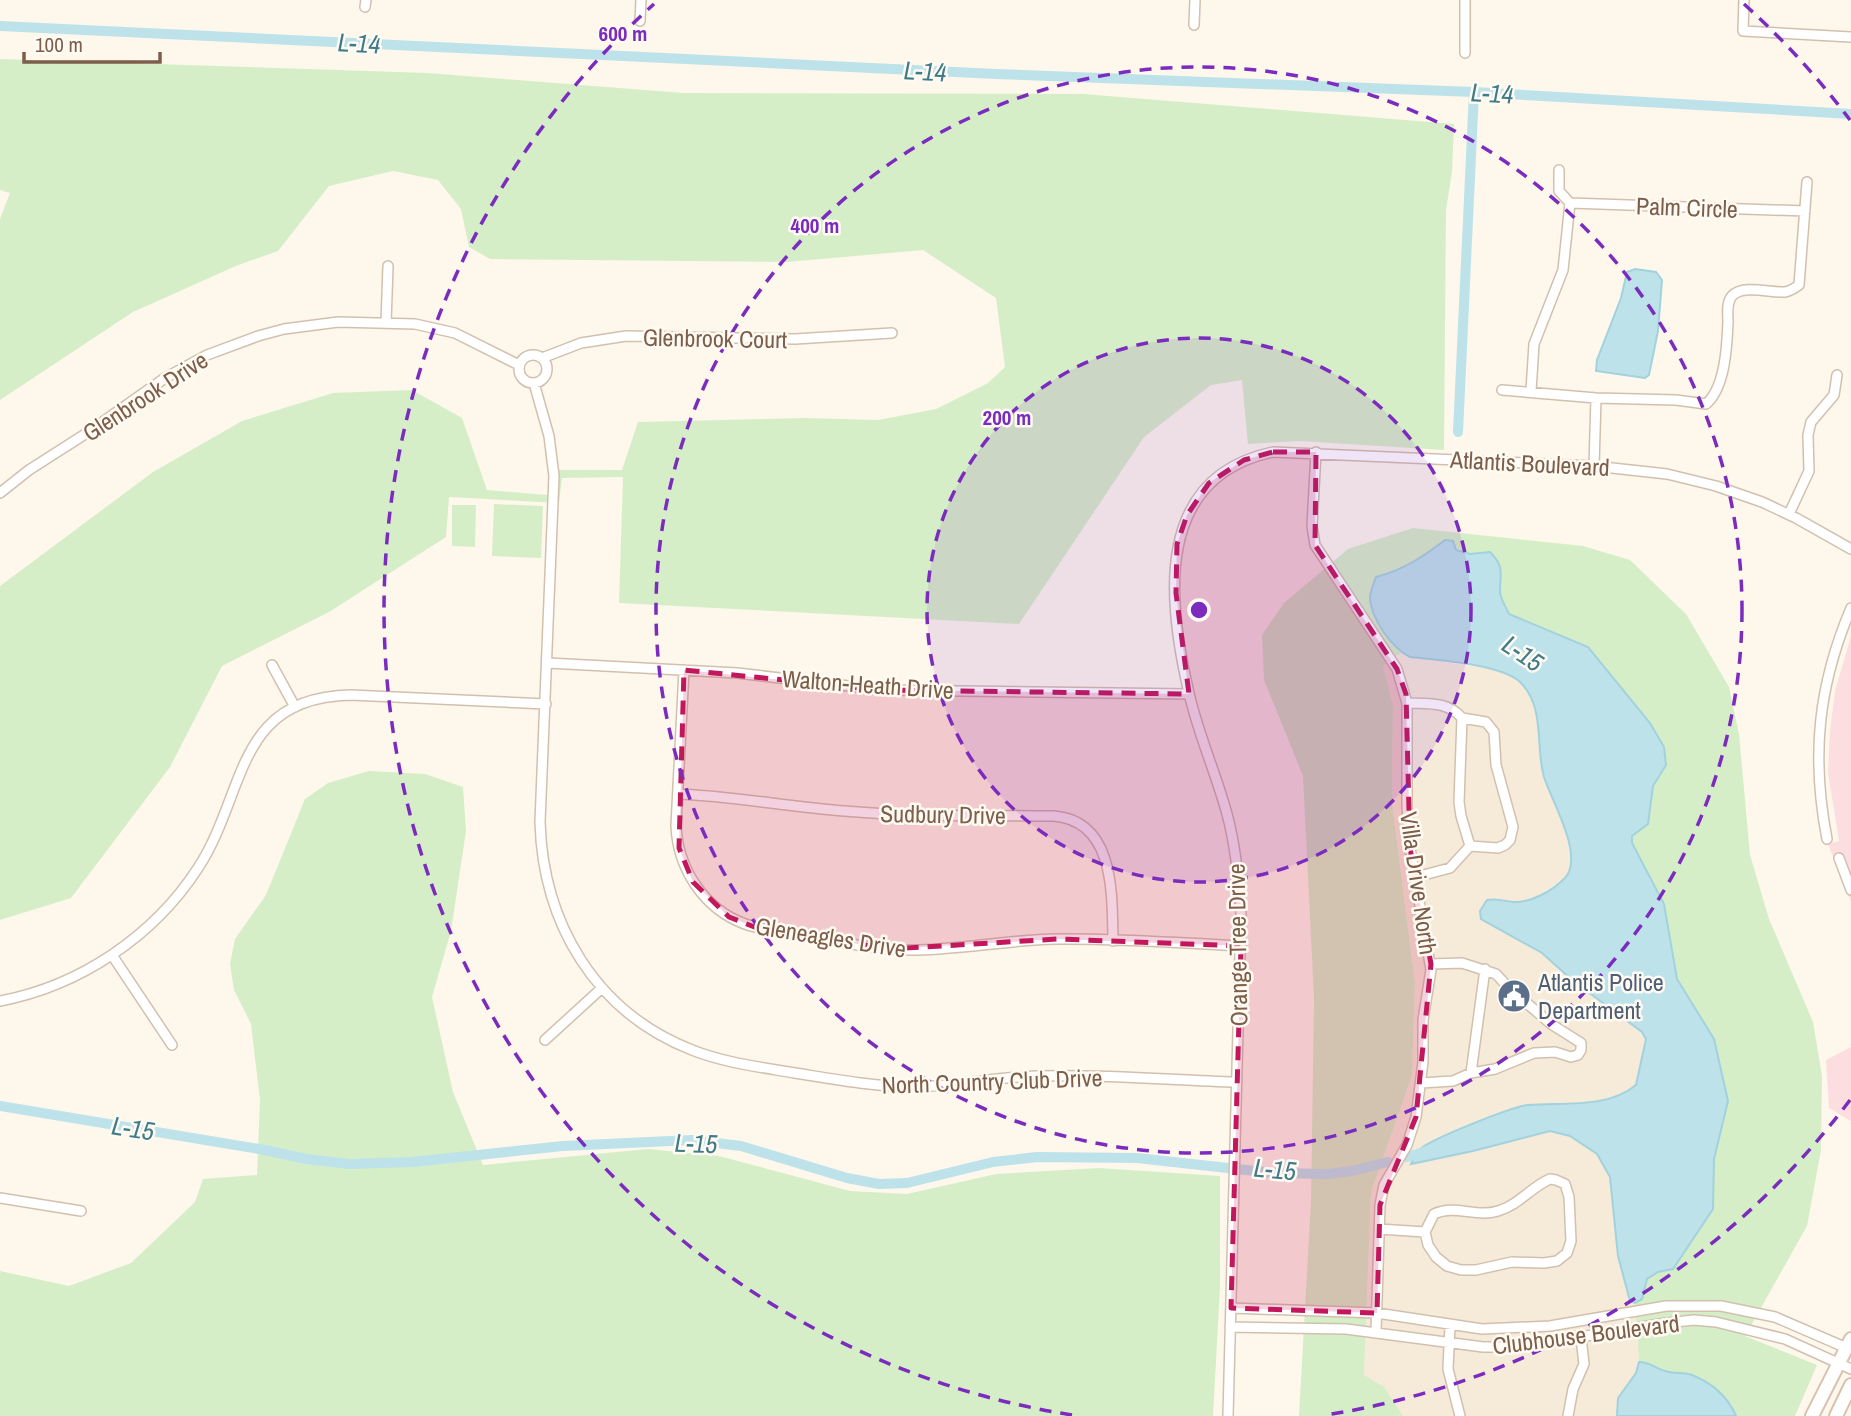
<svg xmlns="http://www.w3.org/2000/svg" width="1851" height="1416" font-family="'Archivo Narrow',sans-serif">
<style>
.residential{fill:#f6ead9}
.medical{fill:#fcdee0}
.green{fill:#d6eec7}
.water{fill:#bde2ea;stroke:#a2d2dd;stroke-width:2}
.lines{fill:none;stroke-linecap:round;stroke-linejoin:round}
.canal{stroke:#bde2ea;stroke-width:10}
.street-casing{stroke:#d2c0af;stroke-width:12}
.secondary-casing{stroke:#d8c2ae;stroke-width:16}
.street{stroke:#fff;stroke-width:9}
.secondary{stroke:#fff;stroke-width:12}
.marked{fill:#c2185b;fill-opacity:0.2;stroke:#c2185b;stroke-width:5;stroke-dasharray:14 9;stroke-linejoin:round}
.ring{fill:none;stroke:#7b2cbf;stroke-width:3.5;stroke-dasharray:12 9}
.labels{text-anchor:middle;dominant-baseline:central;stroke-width:5;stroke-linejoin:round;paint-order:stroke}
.street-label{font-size:24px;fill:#7c5e4b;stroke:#fffbf3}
.service-label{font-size:24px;fill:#4e5e75;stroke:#fffbf3;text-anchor:start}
.water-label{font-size:26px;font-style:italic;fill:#3f7b89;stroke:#fffbf3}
.centre{fill:#7b2cbf;stroke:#fffbf3;stroke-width:3.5}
.ring-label{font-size:21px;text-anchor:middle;font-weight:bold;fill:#7b2cbf;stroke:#fffbf3;stroke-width:5;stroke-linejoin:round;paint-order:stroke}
</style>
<rect width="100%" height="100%" fill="#fef7eb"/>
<!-- residential -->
<path class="residential" d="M1401,653L1410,657L1491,669L1517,679L1530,694L1539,725L1544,776L1566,830L1571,864L1566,877L1533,900L1513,902L1496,898L1481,919L1542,953L1572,980L1642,1032L1646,1039L1636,1085L1629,1091L1591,1103L1524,1105L1473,1151L1551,1131L1570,1136L1597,1154L1610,1177L1618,1256L1630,1301L1635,1303L1639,1362L1636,1373L1618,1398L1617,1416H1403L1364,1375L1371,1192L1412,1076L1415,983L1392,803L1393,706L1383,666Z"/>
<!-- medical -->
<path class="medical" d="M1851,636V902L1828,844L1839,841L1828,773L1830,731L1835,691Z
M1851,1047V1121L1829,1108L1826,1060Z"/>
<!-- green -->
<path class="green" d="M0,59L428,73L683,93L1083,94L1454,124L1452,172L1446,210L1444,450L1300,441L1248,444L1242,380L1211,385L1144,437L1019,624L619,603L623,477L562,478L559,503L449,497L446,537L329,612L222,666L170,767L71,898L0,920V586L153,472L242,421L333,393L412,390L462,418L487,490L548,495L550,470H622L638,422L805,418L878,420L936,409L988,383L1005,367L996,298L923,250L787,262L490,259L469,247L461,209L438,180L393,171L329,186L278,251L238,265L133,312L0,400V219L10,193L0,190Z
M494,504L543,506L541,558L492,556Z
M452,505H476L475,547L452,546Z
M1413,528L1583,546L1630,560L1686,614L1729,687L1739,734L1750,855L1769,919L1813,1022L1822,1076L1821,1150L1807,1226L1745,1336L1817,1365L1795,1416H1617L1618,1398L1636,1373L1639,1362L1635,1304L1630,1301L1618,1256L1610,1177L1597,1154L1570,1136L1550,1131L1473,1151L1411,1164C1413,1160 1416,1154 1419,1150C1430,1139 1512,1107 1528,1105C1564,1102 1606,1109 1636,1085L1646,1039L1642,1032L1572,980L1542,953L1481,919L1480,911L1487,900C1497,898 1503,901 1513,902C1531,903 1552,891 1565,878C1585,856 1551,800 1544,777C1535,746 1546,706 1519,681C1499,664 1437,660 1410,657L1401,653L1383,666L1393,706L1392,803L1415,983L1412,1076L1371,1192L1364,1375L1384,1387L1403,1416H1299L1311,1201L1314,998L1303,776L1264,680L1262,635L1284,603L1348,549Z
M369,771L425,774L463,787L466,831L451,931L432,997L453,1092L483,1165L648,1149L719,1156L850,1191L907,1194L996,1174L1099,1168L1220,1176V1287L1213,1416H0V1271L69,1286L131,1263L195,1202L203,1179L257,1175L260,1100L251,1024L234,990L230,964L235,939L266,895L305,799L328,783Z"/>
<!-- water -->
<path class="water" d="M1635,269L1656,272L1662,280L1658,331L1649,375L1645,378L1596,371L1597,360L1621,298L1627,272Z
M1445,540L1453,541L1456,550L1470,554L1490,552C1505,567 1500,573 1500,591C1500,599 1506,607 1509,614L1588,647L1650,723L1664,747L1666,765L1653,786L1648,824L1632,836V843L1664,904L1677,979L1714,1039L1728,1101L1714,1159L1713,1209L1673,1269L1658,1272L1647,1279L1642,1299L1635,1303L1630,1301L1618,1256L1610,1177L1597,1154L1570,1136L1550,1131L1473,1151L1411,1164C1413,1160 1416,1154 1419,1150C1430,1139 1512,1107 1528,1105C1563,1102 1607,1109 1636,1085L1646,1039L1642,1032L1572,980L1542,953L1481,919L1480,911L1487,900C1497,898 1503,901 1513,902C1531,903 1552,891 1565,878C1585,856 1551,800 1544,777C1535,746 1546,706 1519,681C1499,664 1437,660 1410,657C1392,648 1371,619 1370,598C1370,592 1374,583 1376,577C1403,570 1423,557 1445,540Z
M1639,1362C1650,1362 1655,1368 1665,1371C1674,1374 1684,1372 1692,1375C1712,1383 1728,1397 1736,1416H1617L1618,1398L1636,1373Z"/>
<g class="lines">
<!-- canal -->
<path class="canal" d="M0,26L996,74L1474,92L1851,114
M1458,432L1474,92
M0,1106L265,1150L306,1159L350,1164L412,1162L563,1146L692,1140L741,1146L847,1178L879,1184L907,1183L993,1162L1037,1157L1137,1158L1273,1173L1327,1174L1352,1171L1388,1162
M1407,1157L1427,1151"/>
<defs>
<path id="street" d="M1744,0L1743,31L1851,37
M365,7L366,0
M640,21L641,0
M1194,25L1195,0
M1465,53V0
M1559,170V191L1570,203L1805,211
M386,323L388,266
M519 369a14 14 0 1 1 28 0a14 14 0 1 1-28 0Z
M542,358L581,343L626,336L795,339L892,333
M534,383L549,436L554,476L540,822C543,923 595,1012 692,1050C725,1063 760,1067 795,1073C833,1079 871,1086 910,1087C953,1087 994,1077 1036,1076C1103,1074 1171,1080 1237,1082
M1502,390L1596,398L1676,400L1706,404C1725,388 1727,347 1728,322C1728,314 1726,303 1732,296C1743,284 1770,293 1785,292C1790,291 1795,288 1799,285L1807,182
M1531,391L1534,344L1563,270L1570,203
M1316,452L1312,526L1315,545L1397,669L1407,703V806L1410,848L1431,970L1423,1020V1062L1416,1117L1407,1145L1384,1185L1380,1205L1376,1332
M1594,466L1596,398
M0,493L29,470L90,431L165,378L207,355L258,336L284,329L338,322L415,324L455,333L519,365
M1789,514L1809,471L1808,435L1811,422L1834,395L1837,375
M548,663L737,673L883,690L1189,694
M272,665L295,707
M684,670L676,826C678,869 704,909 745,924C768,932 794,934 818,938C851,944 884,951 918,950C964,949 1009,940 1056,939C1117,938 1180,943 1241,946
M1407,703C1429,704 1447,701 1462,718L1486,722L1494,732L1496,765L1513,827L1510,840L1505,845L1498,848L1470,846L1450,868L1416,877
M1462,718L1459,802L1461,816L1470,846
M678,794C734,796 788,807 844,811C913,817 984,815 1054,816C1115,821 1112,894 1113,941
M1827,839C1811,756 1818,686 1851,608
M1839,858L1851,890
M112,955L172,1045
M0,1001C80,986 154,936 198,868C247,793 234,697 351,695L546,704
M545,1040L602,988
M1471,1073L1485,969
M1421,1083L1453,1081L1471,1073L1495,1069L1534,1053L1555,1052L1571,1057L1578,1055L1581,1050V1043L1551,1024L1508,987L1496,974L1462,963L1431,964
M1550,1179L1556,1180L1565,1184L1569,1197L1571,1241L1567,1253L1557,1261L1544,1263L1512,1262L1476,1270H1461L1447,1266L1436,1257L1428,1245L1425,1232L1434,1214C1455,1204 1476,1218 1498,1211C1519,1205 1531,1187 1550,1179Z
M0,1198L81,1211
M1379,1229L1425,1232
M1231,1308L1377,1313L1482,1329L1550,1326L1666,1306H1721L1775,1317L1849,1349
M1450,1326L1448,1369L1460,1416
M1230,1327L1346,1329L1483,1347H1519L1666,1323L1694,1320L1716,1322L1785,1339L1851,1369
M1228,1416L1241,914C1239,880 1236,847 1227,814C1216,773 1198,734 1189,693C1167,600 1154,477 1273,452L1594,466L1667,474L1716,486L1762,502L1796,518L1851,549
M1568,1416L1573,1389L1584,1364L1581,1338"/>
<path id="secondary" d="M1812,1416L1851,1339
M1836,1416L1851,1385"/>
</defs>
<!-- street casing -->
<use href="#street" class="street-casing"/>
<!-- secondary casing -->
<use href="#secondary" class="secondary-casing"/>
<!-- street -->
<use href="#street" class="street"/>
<!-- secondary -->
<use href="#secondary" class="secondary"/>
</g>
<!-- marked area -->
<path class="marked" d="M1273,452H1316L1315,545L1397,669L1406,694L1410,848L1431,964L1416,1117L1380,1205L1377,1313L1231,1308L1241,946L1058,939L890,949L757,928L729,917L693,882L679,848L684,670L883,690L1189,694L1176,593L1177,544L1187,515L1209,483L1244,460Z"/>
<!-- distance rings -->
<circle cx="1199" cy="610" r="272" fill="#7b2cbf" fill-opacity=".12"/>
<g class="ring">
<circle cx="1199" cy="610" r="272"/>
<circle cx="1199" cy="610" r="543"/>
<path d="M1850 1100A815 815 0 0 1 1326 1415M1072 1415A815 815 0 0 1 654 4M1744 4A815 815 0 0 1 1850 120"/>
</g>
<!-- icons -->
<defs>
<symbol id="civic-disc" viewBox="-11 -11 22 22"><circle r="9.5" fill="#5c6f8a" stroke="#fffbf3"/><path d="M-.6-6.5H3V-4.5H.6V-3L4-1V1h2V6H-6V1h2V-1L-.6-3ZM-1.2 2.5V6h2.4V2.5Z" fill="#fff"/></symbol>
</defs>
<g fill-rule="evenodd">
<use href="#civic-disc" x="1495" y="977" width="38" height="38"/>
</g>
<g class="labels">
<!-- street labels -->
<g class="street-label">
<text transform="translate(1687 207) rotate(2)">Palm Circle</text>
<text transform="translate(715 338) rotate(1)">Glenbrook Court</text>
<text transform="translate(145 396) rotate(-33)">Glenbrook Drive</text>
<text transform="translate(1530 463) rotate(3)">Atlantis Boulevard</text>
<text transform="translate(868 684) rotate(4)">Walton-Heath Drive</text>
<text transform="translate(943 814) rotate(1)">Sudbury Drive</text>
<text transform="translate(1419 883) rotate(82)">Villa Drive North</text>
<text transform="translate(831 937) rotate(9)">Gleneagles Drive</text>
<text transform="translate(1237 945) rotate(-91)">Orange Tree Drive</text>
<text transform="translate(992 1081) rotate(-2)">North Country Club Drive</text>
<text transform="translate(1586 1334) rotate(-7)">Clubhouse Boulevard</text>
</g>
<!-- service labels -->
<g class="service-label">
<text x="1538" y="982">Atlantis Police<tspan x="1538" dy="28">Department</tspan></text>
</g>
<!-- water labels -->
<g class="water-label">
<text transform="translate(359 43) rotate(3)">L-14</text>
<text transform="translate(925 71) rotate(3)">L-14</text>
<text transform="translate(1492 93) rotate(3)">L-14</text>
<text transform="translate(1523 653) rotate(34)">L-15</text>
<text transform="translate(133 1128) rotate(9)">L-15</text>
<text transform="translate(696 1143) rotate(2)">L-15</text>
<text transform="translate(1275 1169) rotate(5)">L-15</text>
</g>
</g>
<circle cx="1199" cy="610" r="10" class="centre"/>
<g class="ring-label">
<text x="623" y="41">600 m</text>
<text x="815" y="233">400 m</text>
<text x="1007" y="425">200 m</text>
</g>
<!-- scale -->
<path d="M24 52v10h136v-10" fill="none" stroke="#7c5e4b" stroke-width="3.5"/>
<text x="35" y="52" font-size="21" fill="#7c5e4b" stroke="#fffbf3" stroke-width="5" paint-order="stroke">100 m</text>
</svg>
